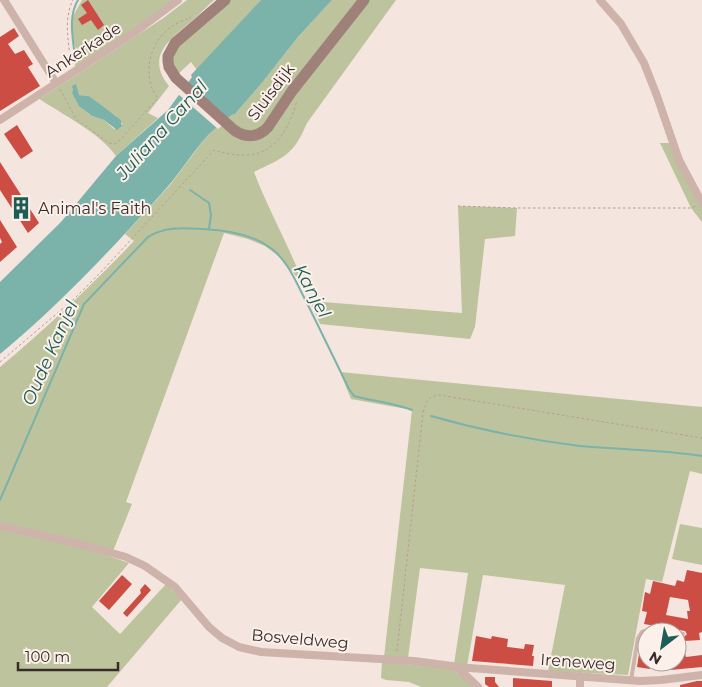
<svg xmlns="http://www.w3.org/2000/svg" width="702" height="687" font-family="Montserrat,sans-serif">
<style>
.green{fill:#bdc49d;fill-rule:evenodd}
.water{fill:#7bb2aa}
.pier{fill:#f4e5de}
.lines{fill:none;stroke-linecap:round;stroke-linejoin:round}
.stream{stroke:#7bb2aa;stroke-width:2}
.building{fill:#cb4d44;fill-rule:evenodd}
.path{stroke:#b89c93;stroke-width:1;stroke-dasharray:2.5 2.5;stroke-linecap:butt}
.lane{stroke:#cdb3a9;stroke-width:4}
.street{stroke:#cdb3a9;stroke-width:8}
.secondary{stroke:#a0817a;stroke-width:11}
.labels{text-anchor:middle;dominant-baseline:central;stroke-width:4;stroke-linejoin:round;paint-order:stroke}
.street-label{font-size:16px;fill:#392b29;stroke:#fbf0ea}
.poi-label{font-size:16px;fill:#392b29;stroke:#fbf0ea;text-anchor:start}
.water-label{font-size:18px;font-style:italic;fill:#1c5d55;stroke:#fbf0ea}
</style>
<rect width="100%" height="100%" fill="#f4e5de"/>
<!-- green -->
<path class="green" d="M82,0H174L151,18L75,67L76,50L72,36V18Z
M187,0H214C207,6 201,13 194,19C172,38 144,55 169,86L148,113L158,118L116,156C99,132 63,115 38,98H41L162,19ZM73,89L79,95L89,96L102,107L116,116L123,125L114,129L104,120L92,116L84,110L72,93Z
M230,0H261L197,70L191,62L178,74L172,65V59L177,48Z
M332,0H396L307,123C293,156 284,157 254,172C269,211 290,248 305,287L281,258L265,246L248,239L224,233L126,502L132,504L113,551L0,522V367C47,328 92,285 134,241L125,234L170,185L203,141L214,129L233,113L235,114L261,84L298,37Z
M660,143H671L702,206V222L691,208Z
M458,206L517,208L515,236L485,239L475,327L470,339L320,324L310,301L462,313Z
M340,372L702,407V474L690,471L662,582L646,579L628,675L548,671L565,585L483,575L467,666L454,664L468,573L420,568L408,658L384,657L412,410L351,399Z
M680,524L702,528V565L672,559Z
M0,527L94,551L129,563L92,607L120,634L166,584L182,599L107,687H0Z
M382,662L448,668L462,675L475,687H421L409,682L386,680L381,678Z"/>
<!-- water -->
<path class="water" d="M261,0H332L298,37L261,84L235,114H233C222,122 211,131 202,142C188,159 177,177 162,193C111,250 59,305 0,354V282L61,222L116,156L168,110L192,77L191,75Z
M76,84L79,95L89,96L121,120V124L123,125L117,130L104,120L92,116L79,106L72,93L73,89L72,86Z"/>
<!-- pier -->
<path class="pier" d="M186,81L229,120L218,129L178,94Z"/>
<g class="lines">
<!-- stream -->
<path class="stream" d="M74,49C72,33 69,15 78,0
M190,190L209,203L211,215L209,229
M431,416C480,430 530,440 580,446C621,450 662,449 702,456
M0,500L84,304L148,237C165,226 184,228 203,229C227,230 253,234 272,249C289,262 297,285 307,303C321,332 335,360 349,389L354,396C373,401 393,403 412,410"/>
</g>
<!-- building -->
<path class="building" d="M88,0L104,25L98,30L91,20L82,25L78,19L87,13L81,5Z
M14,28L19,36L8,44L15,54L24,50L33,64L28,67L40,86L0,111V37Z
M17,125L33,151L21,159L4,134Z
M0,162L39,223L28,233L0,190Z
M0,220L17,247L0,262V244L2,242L0,238Z
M687,570L702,573V632L699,633L700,640L684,641L683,638L687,634L685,631L644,624L647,612L642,611L645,592L650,594L653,581L675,586L677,580L684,582ZM670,597L688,600L690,611H687L688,619L666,615Z
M122,575L132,584L109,610L99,601Z
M145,584L151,590L127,617L123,613L141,593L140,590Z
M476,636L491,639L492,636L508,639L507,647L524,649L525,644L534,645L532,656H534L533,666L472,661Z
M685,653L686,657L702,655V667L670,670V662H677V654Z
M639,654H647V662H651L650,669L637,667Z
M485,677H495V682L499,687H489L485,684Z
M513,678L552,681V687H513Z
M697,681H702V687H680V685Z"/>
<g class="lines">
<!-- path -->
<path class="path" d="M71,65C69,45 63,19 73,0
M60,89L76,119L109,143L114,144L118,142L158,98C143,81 148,48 164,33C171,25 182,21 191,17
M458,206L517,208H691L696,206
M0,362L74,299L102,271L214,150C262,165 283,147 297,101
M397,651L423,412C427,402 427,397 439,395L702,438"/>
<!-- lane -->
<path class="lane" d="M677,633L683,634
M631,680L638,638L642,632L648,630L663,632"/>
<!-- street -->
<path class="street" d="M4,0L56,83
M600,0L621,24L644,63L657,96L679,160L702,203
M0,120L135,32L178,0
M0,526L76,543L126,557L145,566L175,587L209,627L222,638L239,647L261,652L414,661L452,666L459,669L478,687
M456,667L640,681L661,680L702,675
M580,687V676"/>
<!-- secondary -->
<path class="secondary" d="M225,0L175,43L168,56V61L169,67L176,78L234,130C245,138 258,138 268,127L292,91L364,0"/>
</g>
<!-- icons -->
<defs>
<symbol id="building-bare" viewBox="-9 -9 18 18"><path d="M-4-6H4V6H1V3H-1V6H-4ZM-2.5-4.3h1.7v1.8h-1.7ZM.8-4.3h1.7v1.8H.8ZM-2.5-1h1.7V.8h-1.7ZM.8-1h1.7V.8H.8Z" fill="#1c5d55" stroke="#fbf0ea" stroke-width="2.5" paint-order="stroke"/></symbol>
</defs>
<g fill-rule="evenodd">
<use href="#building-bare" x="5" y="192" width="32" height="32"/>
</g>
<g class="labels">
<!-- street labels -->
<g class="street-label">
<text transform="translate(83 50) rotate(-33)">Ankerkade</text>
<text transform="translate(271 92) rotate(-53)">Sluisdijk</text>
<text transform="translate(300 639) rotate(5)">Bosveldweg</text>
<text transform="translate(578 662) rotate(4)">Ireneweg</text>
</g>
<!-- poi labels -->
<g class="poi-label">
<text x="38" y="208">Animal's Faith</text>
</g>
<!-- water labels -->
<g class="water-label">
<text transform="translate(162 130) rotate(-48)">Juliana Canal</text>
<text transform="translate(312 291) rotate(62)">Kanjel</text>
<text transform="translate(50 353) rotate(-66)">Oude Kanjel</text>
</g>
</g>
<!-- north arrow -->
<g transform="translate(662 647) rotate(211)"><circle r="24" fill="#fbf0ea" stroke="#ada19d"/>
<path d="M0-4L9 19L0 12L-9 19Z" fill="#1c5d55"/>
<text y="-8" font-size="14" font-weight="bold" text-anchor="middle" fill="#392b29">N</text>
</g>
<!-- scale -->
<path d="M18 662v8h100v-8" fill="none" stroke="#392b29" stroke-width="2.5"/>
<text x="25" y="662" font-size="15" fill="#392b29" stroke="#fbf0ea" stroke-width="4" paint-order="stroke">100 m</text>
</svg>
